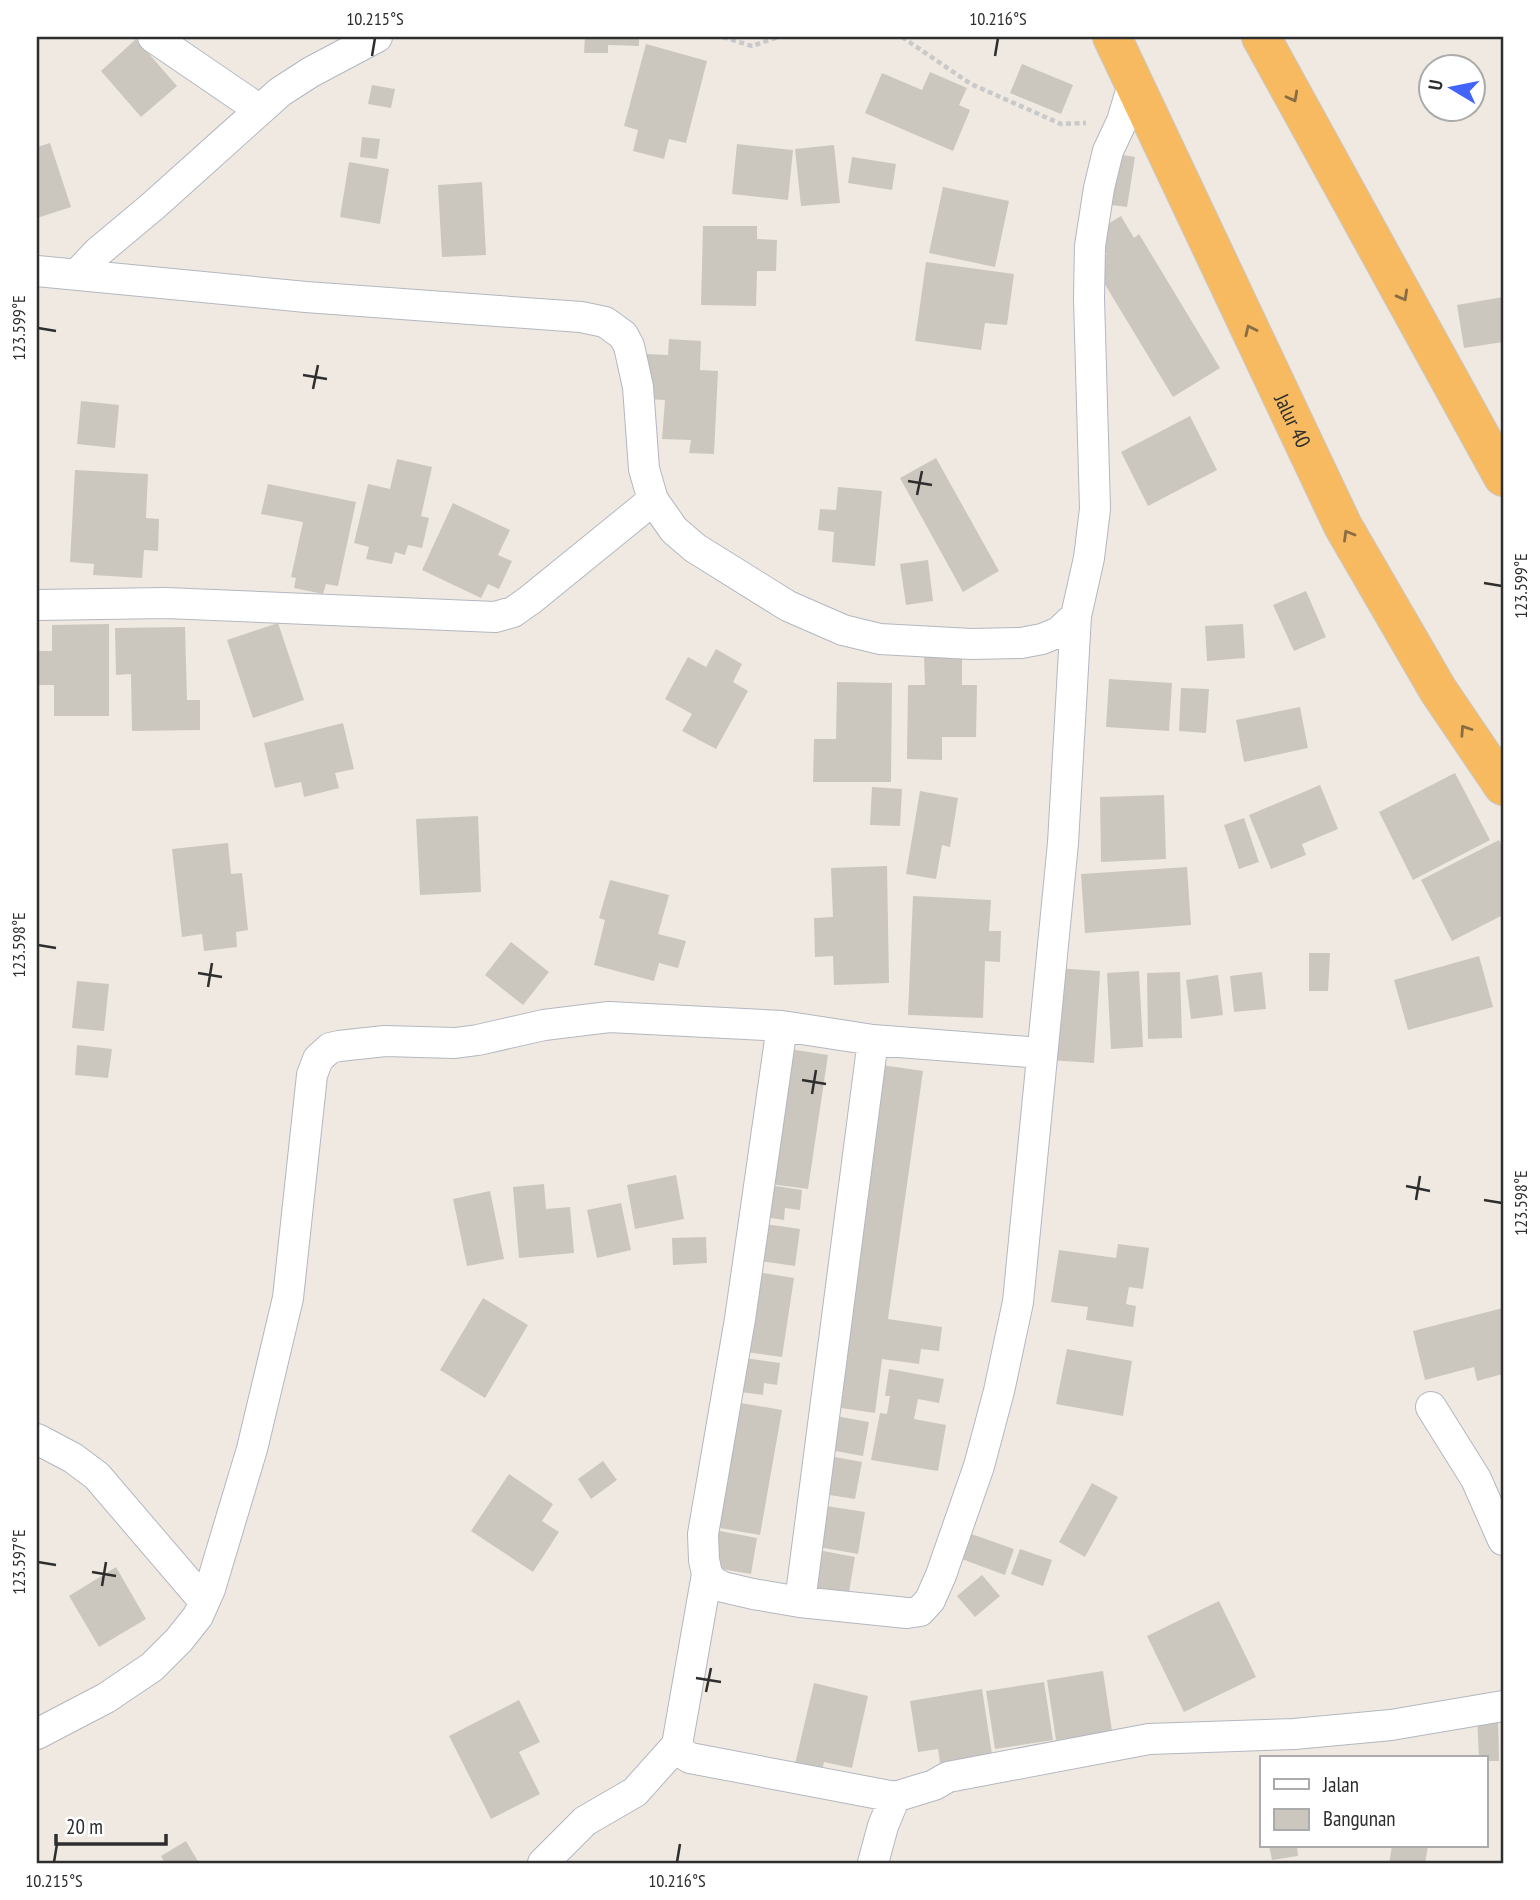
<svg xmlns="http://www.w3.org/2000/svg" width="1540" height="1900" font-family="'PT Sans Narrow',sans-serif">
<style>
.building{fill:#cbc7bf}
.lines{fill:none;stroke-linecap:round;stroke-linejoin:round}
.minor-casing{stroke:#b4b7c1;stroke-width:32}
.trunk-casing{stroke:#c9c9c9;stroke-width:40}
.path{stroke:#c9c9c9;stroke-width:4.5;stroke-dasharray:5 3.5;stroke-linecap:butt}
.minor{stroke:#fff;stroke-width:30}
.trunk{stroke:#f8ba60;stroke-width:38}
.oneway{stroke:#896d44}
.ticks{fill:none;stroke:#2e2e2e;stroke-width:2.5}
.labels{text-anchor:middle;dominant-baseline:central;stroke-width:5;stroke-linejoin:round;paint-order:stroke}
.street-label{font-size:21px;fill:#2e2e2e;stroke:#fff}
.neatline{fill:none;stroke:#2e2e2e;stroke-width:2.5}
.ticks-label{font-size:18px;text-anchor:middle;fill:#2e2e2e}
</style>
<rect width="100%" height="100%" fill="#efe9e1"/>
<!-- building -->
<path class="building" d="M585,37H639V46L608,45V53H584Z
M136,39L177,86L141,117L101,71Z
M646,44L707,61L686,143L669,139L664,159L633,151L638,130L624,126Z
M1022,64L1073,85L1061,114L1010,93Z
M930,72L967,88L959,105L970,110L953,151L865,113L882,73L922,90Z
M372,85L395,89L391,108L368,104Z
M362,137L380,139L377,159L360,157Z
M50,143L71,207L37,218V147Z
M737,144L793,150L788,200L732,194Z
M834,145L840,203L801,206L795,149Z
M1111,153L1135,157L1127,207L1104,204Z
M852,157L896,164L892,190L848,183Z
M349,162L389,169L380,224L340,217Z
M482,182L486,255L442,257L438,185Z
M943,187L1009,201L995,267L929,253Z
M1121,216L1134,238L1139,234L1220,368L1173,397L1092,263L1107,254L1093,233Z
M703,226H757V239L777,240L776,271H757L756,306L701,305Z
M926,262L1014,274L1007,325L985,323L981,350L915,341Z
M1503,297V342L1464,348L1457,305Z
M669,339L701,341L700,370L718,371L714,454L689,453L691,440L662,439L665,400L645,399L647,354L668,355Z
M81,401L119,405L115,448L77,444Z
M1190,416L1217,470L1148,506L1121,452Z
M936,458L999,571L963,592L900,478Z
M397,459L432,467L421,516L429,518L422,548L408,545L405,555L395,552L392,564L366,559L369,547L354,543L368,484L390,489Z
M75,470L148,474L146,518L159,519L158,551L144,550L142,578L93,575L94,564L70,562Z
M268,484L356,502L338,586L326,584L323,594L294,588L296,578L291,577L303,522L261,514Z
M838,487L882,491L875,566L832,562L834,532L818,530L820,509L836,510Z
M453,503L510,530L498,555L512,561L499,589L488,584L481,598L422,570Z
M928,560L933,601L906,605L900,564Z
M1306,591L1326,637L1294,651L1273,605Z
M278,623L304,700L253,718L227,640Z
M109,624V716H54V685H37V651H52V625Z
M1243,624L1245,658L1207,661L1205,626Z
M185,627L187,700H200V730L132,731L131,674L116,675L115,628Z
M716,649L742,664L733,682L748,691L716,749L682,731L692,714L665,699L688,657L706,667Z
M924,654H962V685H977L976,737H942V760L907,759L908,685H925Z
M1109,679L1172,683L1169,731L1106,727Z
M837,682L892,683L891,782H813L814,739H836Z
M1181,688L1209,689L1206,733L1179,731Z
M1300,707L1308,748L1244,762L1236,720Z
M343,723L354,769L335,773L339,788L304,797L301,782L275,788L264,743Z
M1455,773L1490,840L1413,880L1379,812Z
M1320,785L1338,829L1302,844L1306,855L1271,869L1249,815Z
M872,787L902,789L900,826L870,825Z
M920,791L958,798L950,847L942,845L936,879L906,874Z
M1164,795L1166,859L1101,862L1100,797Z
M478,816L481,892L420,895L416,819Z
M1244,818L1259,862L1239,869L1224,825Z
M1499,840L1503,848V915L1452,941L1421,880Z
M228,843L231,874L242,873L248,930L236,932L237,947L204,951L202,934L182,937L172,849Z
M887,866L889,983L834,985L833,956L815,957L814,918L833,917L831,868Z
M1187,867L1191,925L1085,933L1081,874Z
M610,880L669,895L658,934L686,941L678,968L659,963L654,981L594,965L605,920L599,918Z
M913,896L991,900L989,931H1001L1000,962L985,961L983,1018L908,1015Z
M511,942L549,972L523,1005L485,975Z
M1309,953H1330L1328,991H1309Z
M1479,956L1493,1007L1408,1030L1394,980Z
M1055,968L1100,971L1094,1063L1050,1060Z
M1139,971L1143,1047L1111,1049L1107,973Z
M1180,972L1182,1038L1148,1039L1147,973Z
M1262,972L1266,1009L1234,1012L1230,976Z
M1218,975L1223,1015L1191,1019L1186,980Z
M77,981L109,984L104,1031L72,1028Z
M77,1045L112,1049L108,1078L75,1075Z
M783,1048L828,1055L808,1189L763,1183Z
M875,1064L923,1071L888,1319L942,1327L939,1351L921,1349L919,1364L882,1359L875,1413L827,1406Z
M676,1175L684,1219L635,1229L627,1185Z
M544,1184L546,1209L570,1207L574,1253L519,1258L513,1187Z
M762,1184L802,1190L800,1210L785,1208L784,1220L758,1216Z
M490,1191L504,1259L467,1266L453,1199Z
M621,1203L631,1250L597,1258L587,1210Z
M759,1223L800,1229L795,1266L753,1260Z
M706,1237L707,1263L673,1265L672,1238Z
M1118,1244L1149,1248L1143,1289L1129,1287L1126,1304L1136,1306L1133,1327L1086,1320L1088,1307L1051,1302L1059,1250L1116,1258Z
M751,1271L794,1278L782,1357L739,1351Z
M483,1298L528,1325L485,1398L440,1370Z
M1503,1308V1374L1477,1381L1474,1367L1425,1380L1413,1331Z
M1067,1349L1132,1361L1123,1416L1056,1404Z
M738,1357L780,1363L777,1385L764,1383L763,1395L733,1391Z
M889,1369L944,1379L939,1403L918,1399L914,1419L946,1425L938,1471L871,1460L880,1413L887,1414L890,1396H885Z
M735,1402L782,1410L760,1535L714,1527Z
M830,1415L869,1422L863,1456L824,1449Z
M824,1455L862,1462L855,1499L817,1493Z
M603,1461L617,1480L591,1499L578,1479Z
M509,1474L553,1504L542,1521L559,1532L533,1572L471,1531Z
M1092,1483L1118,1497L1085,1557L1059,1542Z
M820,1505L865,1512L858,1554L813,1546Z
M715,1530L757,1538L751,1574L709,1567Z
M960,1530L1014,1549L1005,1575L951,1555Z
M813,1549L855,1557L848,1598L806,1591Z
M1020,1549L1052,1560L1043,1586L1011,1574Z
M116,1567L146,1619L99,1647L69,1596Z
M982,1575L1000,1596L975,1617L957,1596Z
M1219,1601L1256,1677L1184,1712L1147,1636Z
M1103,1671L1112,1731L1056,1740L1047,1680Z
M1044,1682L1053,1740L995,1749L986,1691Z
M814,1683L868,1696L852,1768L824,1762L822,1771L795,1764Z
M982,1689L992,1754L940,1763L938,1749L918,1752L910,1701Z
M519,1700L540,1742L519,1752L540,1794L491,1819L449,1736Z
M1498,1715L1499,1761H1486V1758H1479L1477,1716Z
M186,1841L199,1863H165L161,1856Z
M1269,1846H1297L1298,1856L1272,1860Z
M1392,1846H1428L1425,1863H1389Z"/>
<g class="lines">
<defs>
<path id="minor" d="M153,37L260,110
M37,271L306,297L581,317L605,322L623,335L629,346L638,387L644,469L653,500L674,530L695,548L788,606L843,630L880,639L971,644L1021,643L1042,639L1059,632L1076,616L1089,558L1095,509L1089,298L1090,246L1099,188L1108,151L1122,121L1134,81
M78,273L98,252L153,206L280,92L311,72L377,37
M37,605L166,603L495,617L513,612L530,600L653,500
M782,1026L740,1319L703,1534L704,1560L707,1574L713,1582L723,1587L753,1594L800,1602L907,1613L920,1611L930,1600L941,1575L979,1466L999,1391L1018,1302L1063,843L1076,616
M1431,1407L1476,1479L1503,1540
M37,1439L73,1458L97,1476L204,1601
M707,1574L677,1745L679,1751L690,1758L895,1797
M800,1602L873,1040
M37,1734L106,1698L152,1667L179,1640L198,1616L210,1589L252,1449L288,1298L312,1075L318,1059L330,1048L339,1046L385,1041L455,1043L478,1040L544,1025L609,1017L782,1026L873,1040L1041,1053
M543,1863L585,1821L635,1792L677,1745
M873,1863L883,1826L895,1797L934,1785L948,1777L1149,1739L1294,1734L1391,1725L1503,1706"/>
<g id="trunk">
<path id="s1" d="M1112,37L1343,526L1438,690L1503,786"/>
<path d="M1261,37L1503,477"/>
</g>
</defs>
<!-- minor casing -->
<use href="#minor" class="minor-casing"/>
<!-- trunk casing -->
<use href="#trunk" class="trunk-casing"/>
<!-- path -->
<path class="path" d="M723,37L752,46L778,37
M902,37L971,84L1061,124L1086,123"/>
<!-- minor -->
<use href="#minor" class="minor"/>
<!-- trunk -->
<use href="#trunk" class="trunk"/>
</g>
<!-- one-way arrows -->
<defs><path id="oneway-chevron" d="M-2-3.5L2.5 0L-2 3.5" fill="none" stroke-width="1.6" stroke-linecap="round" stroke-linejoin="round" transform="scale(1.75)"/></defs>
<g class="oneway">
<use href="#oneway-chevron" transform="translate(1293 97) rotate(62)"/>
<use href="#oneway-chevron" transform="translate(1403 296) rotate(61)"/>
<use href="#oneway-chevron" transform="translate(1250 330) rotate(-115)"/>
<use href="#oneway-chevron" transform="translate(1348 535) rotate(-120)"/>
<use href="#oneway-chevron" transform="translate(1465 730) rotate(-124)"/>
</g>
<!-- ticks -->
<path class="ticks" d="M372,56L375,38M995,56L998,38M38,328L56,331M303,375L327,379M313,389L318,365M908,481L932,485M917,495L922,471M1484,583L1502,586M38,945L56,948M198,973L222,977M208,987L212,963M802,1080L826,1084M812,1094L816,1070M1406,1186L1430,1191M1416,1200L1420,1176M1484,1200L1502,1203M38,1562L56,1565M92,1572L116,1576M102,1586L106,1562M696,1678L721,1682M706,1692L711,1668M54,1862L57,1844M677,1862L680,1844"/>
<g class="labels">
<!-- street labels -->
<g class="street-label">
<text stroke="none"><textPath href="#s1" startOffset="424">Jalur 40</textPath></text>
</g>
</g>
<!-- border -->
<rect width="1540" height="1900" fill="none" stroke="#ffffff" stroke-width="77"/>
<!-- legend -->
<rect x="1260" y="1756" width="228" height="91" fill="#ffffff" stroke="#ababab" stroke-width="2"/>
<rect x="1274" y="1779" width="35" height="10" fill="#ffffff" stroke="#ababab" stroke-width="2"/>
<text x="1323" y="1792" font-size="21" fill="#2e2e2e">Jalan</text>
<rect x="1274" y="1809" width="35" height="21" fill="#cbc7bf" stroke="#ababab" stroke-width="2"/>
<text x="1323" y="1826" font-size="21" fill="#2e2e2e">Bangunan</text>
<!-- north arrow -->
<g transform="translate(1452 88) rotate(280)"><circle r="33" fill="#ffffff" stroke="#ababab" stroke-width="2"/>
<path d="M0-5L12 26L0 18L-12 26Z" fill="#4264fb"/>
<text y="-10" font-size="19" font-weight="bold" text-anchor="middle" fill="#2e2e2e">U</text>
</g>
<!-- scale -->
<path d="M56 1834v10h110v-10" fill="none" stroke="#2e2e2e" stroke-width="3.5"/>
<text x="66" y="1834" font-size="21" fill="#2e2e2e" stroke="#ffffff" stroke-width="5" paint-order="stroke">20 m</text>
<rect x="38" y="38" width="1464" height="1824" class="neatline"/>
<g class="ticks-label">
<text x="375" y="25">10.215°S</text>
<text x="998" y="25">10.216°S</text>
<text transform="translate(19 328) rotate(-90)" y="6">123.599°E</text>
<text transform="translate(1521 586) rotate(-90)" y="6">123.599°E</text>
<text transform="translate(19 945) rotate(-90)" y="6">123.598°E</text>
<text transform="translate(1521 1203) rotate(-90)" y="6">123.598°E</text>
<text transform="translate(19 1562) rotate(-90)" y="6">123.597°E</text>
<text x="54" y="1887">10.215°S</text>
<text x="677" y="1887">10.216°S</text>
</g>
</svg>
